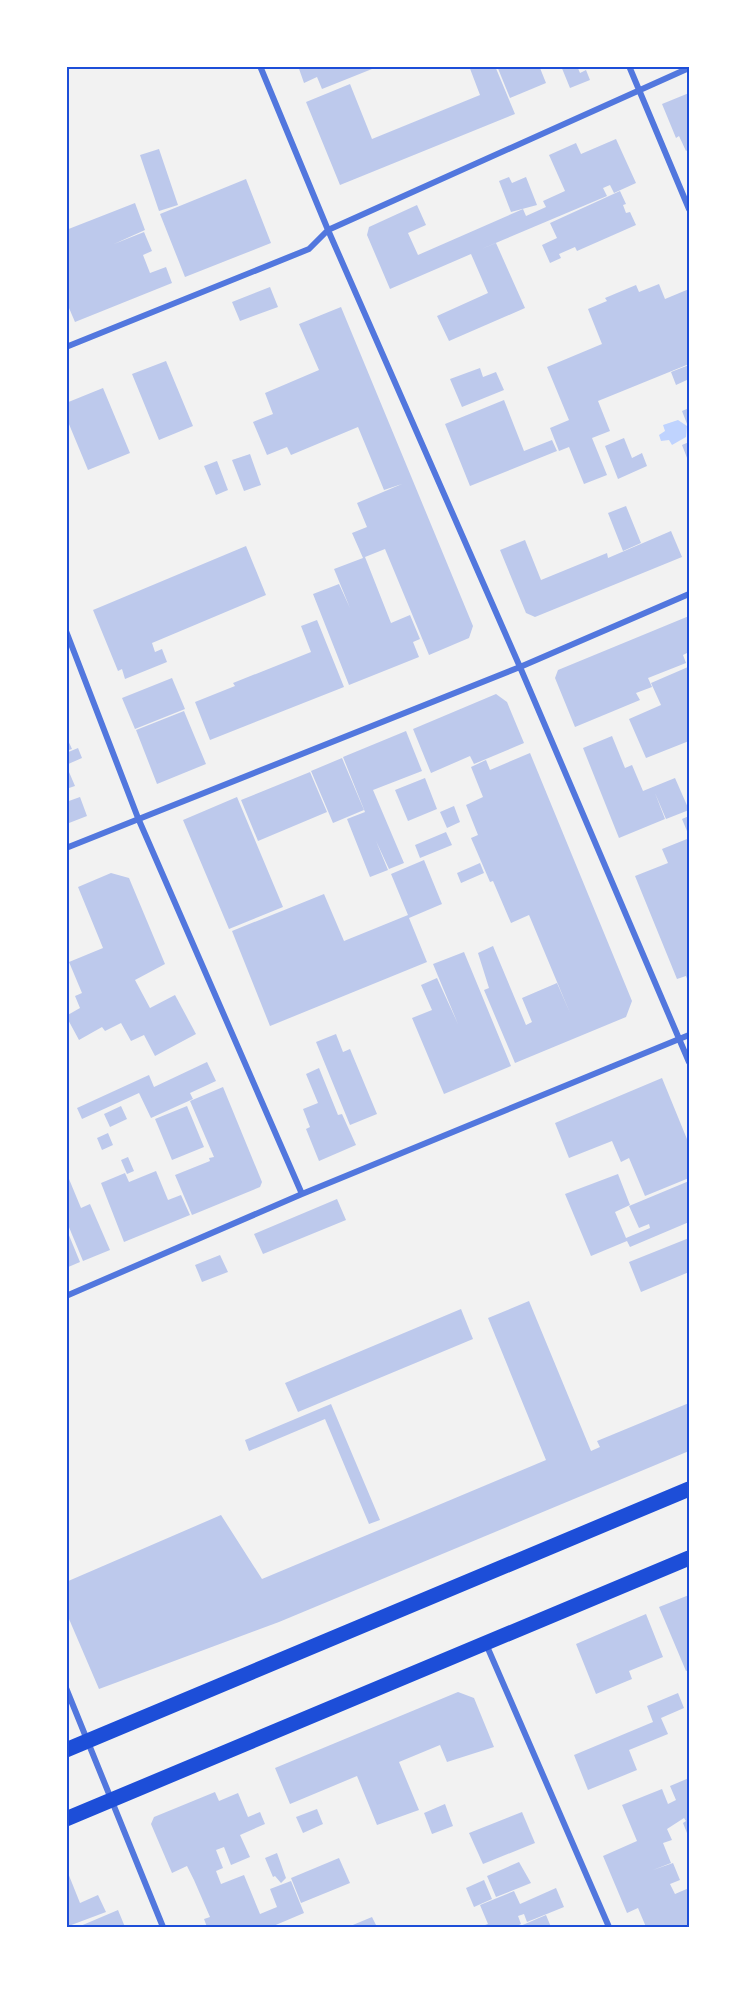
<svg xmlns="http://www.w3.org/2000/svg" width="755" height="1993" font-family="'Asap Condensed',sans-serif">
<style>
.water{fill:#bfd3fe}
.building{fill:#bdc9ec}
.lines{fill:none;stroke-linecap:round;stroke-linejoin:round}
.minor{stroke:#5277de;stroke-width:6}
.trunk{stroke:#1d4ed8;stroke-width:15}
.neatline{fill:none;stroke:#1d4ed8;stroke-width:2}
</style>
<rect width="100%" height="100%" fill="#f2f2f2"/>
<!-- water -->
<path class="water" d="M678,420L687,426L686,437L672,445L669,440L661,441L659,435L665,431L663,425Z"/>
<!-- building -->
<path class="building" d="M298,66H371L372,69L322,89L317,77L304,83Z
M469,66H495L515,114L340,185L306,102L350,84L372,139L480,95Z
M497,66H545L540,68L546,83L510,98Z
M561,66H577L580,73L586,70L590,80L570,88Z
M689,93V149L686,151L679,136L676,138L662,104Z
M616,139L636,183L614,193L610,185L603,188L607,196L479,250L496,243L525,308L449,341L437,316L488,293L471,254L390,289L367,235L369,227L417,205L426,225L408,233L418,255L523,209L526,216L546,207L543,201L565,191L549,155L576,143L581,154Z
M159,149L178,205L159,211L140,155Z
M509,177L512,183L526,177L537,205L511,212L499,181Z
M246,179L271,243L185,277L160,214Z
M620,191L626,204L623,205L626,213L630,212L636,225L577,251L575,247L559,254L561,258L550,263L542,245L557,238L550,223Z
M135,203L145,230L114,244L144,232L152,251L143,255L150,273L166,267L172,283L75,322L66,301V230Z
M659,284L665,299L689,289V364L598,401L610,431L592,438L607,475L584,484L569,447L559,451L550,428L569,420L547,367L602,344L588,309L607,301L605,298L636,285L639,292Z
M270,287L278,307L240,321L232,302Z
M341,307L473,626L469,638L429,655L385,549L365,557L391,623L410,615L420,639L413,642L419,657L349,685L313,594L339,584L350,608L334,569L363,558L352,533L367,527L357,503L402,484L384,490L358,427L291,455L287,447L267,455L253,422L273,414L265,393L319,370L299,324Z
M166,361L193,426L159,440L132,374Z
M689,365V379L676,385L671,372Z
M480,368L483,377L496,372L504,390L462,407L450,379Z
M103,388L130,453L88,470L66,417V403Z
M504,400L524,451L552,440L557,451L470,486L445,424Z
M689,408V429L682,411Z
M624,438L632,458L642,453L647,466L618,479L605,446Z
M689,442V463L682,445Z
M250,454L261,485L244,491L232,460Z
M217,461L228,490L216,495L204,466Z
M626,506L641,543L623,551L608,513Z
M671,531L682,557L535,617L526,613L500,550L525,540L541,580L607,553L608,558Z
M246,546L266,595L152,643L155,652L162,649L167,662L125,679L122,669L118,671L93,610Z
M689,616V652L683,655L686,663L648,678L652,687L636,693L640,700L575,727L555,678L558,670Z
M317,620L344,687L210,740L195,702L235,686L233,683L311,652L301,626Z
M688,667L689,741L646,758L629,719L661,705L651,683Z
M172,678L185,709L135,729L122,698Z
M496,694L507,702L524,743L474,764L470,756L431,773L413,729Z
M184,711L206,764L157,784L136,730Z
M406,731L422,771L373,790L404,863L389,869L376,841L388,870L370,877L347,819L365,812L343,757Z
M66,736L72,749L66,751Z
M612,736L625,768L632,765L643,791L675,778L689,810L666,819L655,793L665,819L619,838L583,748Z
M78,748L82,758L66,765L75,786L66,789V753Z
M530,753L632,1001L626,1017L515,1063L484,990L489,988L478,953L493,946L526,1025L532,1022L522,998L557,983L570,1013L529,915L511,923L493,881L490,882L471,838L478,835L466,805L483,797L471,767L486,760L490,770Z
M342,758L364,810L333,823L311,771Z
M310,772L327,812L258,841L241,800Z
M425,778L437,809L408,821L395,790Z
M80,797L87,816L69,823L66,802Z
M237,797L283,907L229,929L183,820Z
M454,806L460,822L447,828L440,812Z
M689,816V836L682,819Z
M446,832L452,845L420,858L415,845Z
M687,839L689,845V984L686,976L677,979L635,876L668,863L662,849Z
M424,860L442,904L409,918L427,962L270,1026L232,931L324,894L344,941L408,915L391,874Z
M480,863L484,873L461,883L457,873Z
M111,873L129,878L165,964L135,980L150,1008L175,995L196,1034L155,1056L144,1035L131,1041L121,1023L105,1031L102,1027L79,1040L66,1016L80,1008L75,996L82,993L69,962L103,948L78,887Z
M464,952L511,1066L444,1094L412,1018L432,1010L421,985L437,978L458,1024L433,964Z
M336,1034L343,1052L350,1049L377,1114L350,1125L316,1042Z
M207,1062L216,1081L190,1093L193,1099L151,1118L139,1093L82,1119L77,1108L149,1075L154,1087Z
M319,1068L338,1115L342,1114L356,1145L319,1161L306,1129L310,1127L303,1109L318,1103L306,1074Z
M662,1078L689,1144V1178L645,1196L629,1158L621,1162L612,1141L569,1158L555,1123Z
M223,1087L262,1182L260,1187L192,1215L175,1175L210,1161L209,1158L214,1157L190,1101Z
M121,1106L127,1119L110,1127L104,1114Z
M187,1106L204,1147L172,1160L155,1119Z
M108,1133L113,1145L102,1150L97,1138Z
M128,1157L134,1171L127,1174L121,1160Z
M156,1171L168,1200L181,1195L190,1215L124,1242L101,1183L125,1173L129,1182Z
M618,1174L630,1205L615,1212L626,1238L650,1228L649,1224L639,1228L629,1206L689,1181V1222L630,1247L627,1241L591,1256L565,1194Z
M69,1179L81,1208L90,1204L110,1250L83,1261L66,1220V1181Z
M337,1199L346,1220L263,1254L254,1234Z
M66,1228L80,1262L66,1268Z
M689,1238V1272L641,1292L629,1262Z
M220,1255L228,1272L202,1282L195,1265Z
M529,1301L591,1451L600,1447L597,1441L689,1403V1451L279,1622L99,1689L66,1612V1582L221,1515L262,1579L546,1460L488,1318Z
M461,1309L473,1339L298,1412L285,1383Z
M331,1404L380,1520L369,1524L325,1419L249,1451L245,1440Z
M689,1595V1670L686,1671L659,1607Z
M646,1614L663,1657L629,1671L632,1679L596,1694L576,1644Z
M458,1692L474,1698L494,1747L447,1762L440,1745L399,1762L419,1810L377,1825L357,1776L290,1804L275,1768Z
M678,1693L684,1708L661,1718L668,1734L629,1750L637,1770L588,1790L574,1755L653,1722L647,1706Z
M689,1778V1838L683,1823L686,1821L684,1818L667,1829L672,1840L663,1843L671,1863L653,1870L673,1863L680,1880L670,1884L675,1894L689,1888V1927H646L638,1908L627,1913L603,1856L637,1841L622,1805L662,1789L668,1804L676,1800L670,1786Z
M215,1792L219,1801L238,1793L248,1817L260,1812L265,1824L240,1835L250,1857L231,1865L224,1847L216,1850L223,1868L216,1871L221,1884L244,1875L260,1914L277,1907L270,1889L291,1881L304,1913L271,1927H207L204,1919L210,1917L194,1880L187,1866L172,1873L151,1824L154,1817Z
M445,1804L453,1826L432,1834L424,1813Z
M317,1809L323,1824L303,1833L296,1817Z
M522,1812L535,1843L483,1864L469,1833Z
M277,1853L286,1878L281,1883L275,1876L273,1877L265,1858Z
M339,1858L350,1883L301,1903L291,1878Z
M519,1862L531,1883L496,1897L487,1876Z
M66,1868L80,1903L98,1895L106,1912L66,1927Z
M484,1880L492,1899L474,1907L466,1888Z
M556,1888L564,1907L527,1922L524,1914L518,1916L521,1924L515,1927H479L488,1924L480,1905L514,1891L520,1904Z
M118,1910L125,1927H78Z
M546,1915L551,1927H518Z
M372,1917L377,1927H348Z"/>
<g class="lines">
<!-- minor -->
<path class="minor" d="M260,66L328,230L520,667L689,1062
M629,66L689,209
M66,347L309,249L328,230L689,68
M66,631L138,818L302,1194
M66,848L520,667L689,594
M66,1296L302,1194L689,1035
M486,1644L609,1927
M66,1688L163,1927"/>
<!-- trunk -->
<path class="trunk" d="M66,1750L689,1489
M66,1819L689,1558"/>
</g>
<!-- border -->
<rect width="755" height="1993" fill="none" stroke="#ffffff" stroke-width="135"/>
<rect x="68" y="68" width="620" height="1858" class="neatline"/>
</svg>
